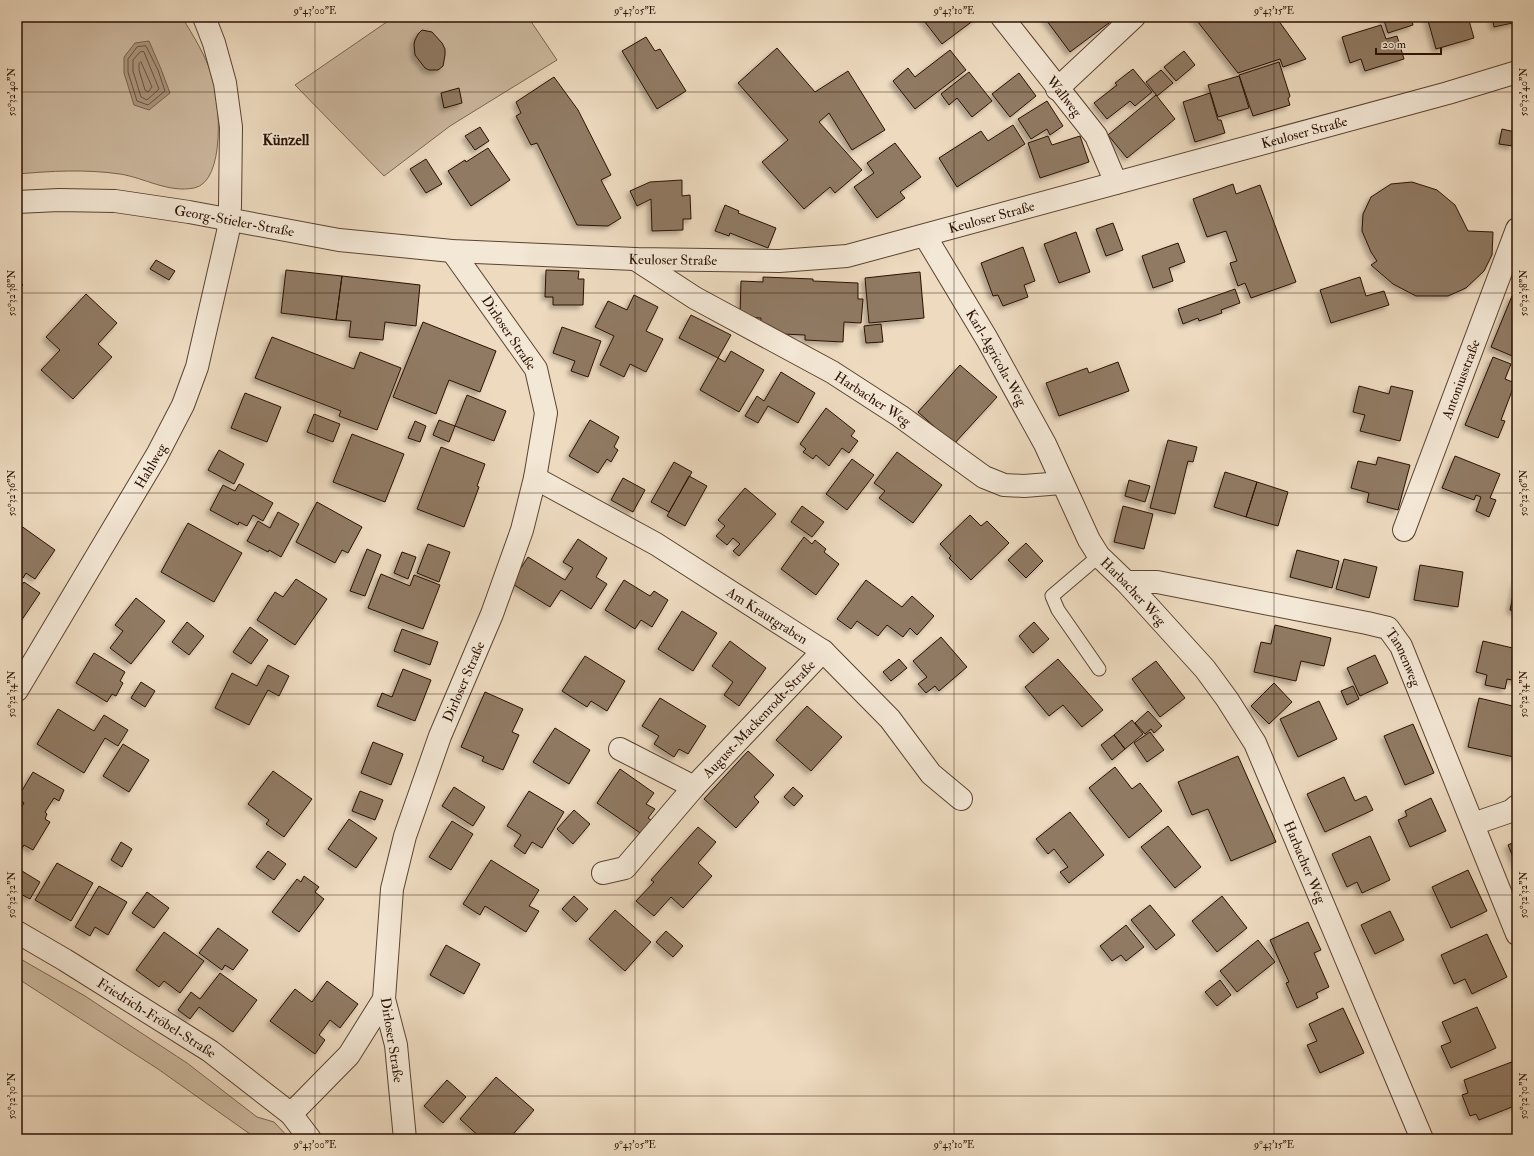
<svg xmlns="http://www.w3.org/2000/svg" width="1534" height="1156" font-family="'IM FELL Double Pica',serif">
<style>
.green{fill:#ccb89f;stroke:#7c6450}
.water{fill:#ab967f;stroke:#78614d}
.lines{fill:none;stroke-linecap:round;stroke-linejoin:round}
.shore{stroke:#6b5440;stroke-width:1}
.building{fill:#907a64;stroke:#2b1102;filter:url(#shadow)}
.service-casing{stroke:#5c4331;stroke-width:15}
.minor-casing{stroke:#5c4331;stroke-width:24}
.tertiary-casing{stroke:#5c4331;stroke-width:24}
.service{stroke:#f3e7d5;stroke-width:13}
.minor{stroke:#f3e7d5;stroke-width:22}
.tertiary{stroke:#f3e7d5;stroke-width:22}
.ticks{fill:none;stroke:#2b1102;stroke-width:1;stroke-opacity:0.45}
.labels{text-anchor:middle;dominant-baseline:central;stroke-width:3.5;stroke-linejoin:round;paint-order:stroke}
.street-label{font-size:14px;fill:#2b1102;stroke:#f3e7d5}
.neighbourhood-label{font-size:15px;font-weight:bold;fill:#2b1102;stroke:#f3e7d5}
.neatline{fill:none;stroke:#2b1102;stroke-width:1.5}
.ticks-label{font-size:10px;text-anchor:middle;fill:#2b1102}
</style>
<defs>
<filter id="shadow"><feDropShadow dx="-3.5" dy="3.5" stdDeviation="2" flood-color="#0004"/></filter>
</defs>
<rect width="100%" height="100%" fill="#eddabf"/>
<filter id="stains"><feTurbulence type="fractalNoise" baseFrequency=".005" numOctaves="4"/><feColorMatrix values="0 0 0 0 .2 0 0 0 0 .09 0 0 0 0 .02 0 0 0 .5 -.17"/></filter>
<radialGradient id="worn" r=".72"><stop offset=".6" stop-color="#630" stop-opacity="0"/><stop offset="1" stop-color="#630" stop-opacity=".3"/></radialGradient>
<!-- green -->
<path class="green" d="M17,17H182C193,36 206,55 212,77C220,100 226,182 194,188C168,193 145,178 120,174C85,169 52,171 17,174Z
M394,17H528L557,60L450,126L384,176L295,85Z
M17,957L85,996L187,1063L257,1117L274,1122L290,1139H257L158,1069L17,978Z"/>
<!-- water -->
<path class="water" d="M149,41L161,69L170,93L149,110L134,105L124,73V57L135,43Z"/>
<g class="lines">
<!-- shore -->
<path class="shore" d="M146,46L158,70L165,91L148,105L137,101L128,72V59L137,47Z
M144,52L159,89L147,100L141,97L133,71V60L140,52Z
M141,62L152,87L148,92L145,90L139,70V64Z"/>
</g>
<!-- building -->
<path class="building" d="M921,17H978L942,44Z
M1044,17H1117L1070,52Z
M1194,17H1276L1306,59L1283,67L1280,59L1238,73Z
M1383,17H1411L1413,25L1388,33Z
M1427,17H1468L1474,38L1436,49Z
M1492,17H1517V22L1494,27Z
M1381,25L1386,39L1397,36L1404,59L1365,71L1361,59L1350,63L1342,37Z
M422,30L432,32L442,43L445,49V55L443,66L438,70H429L425,68L415,55L414,44L415,40L418,34Z
M646,37L655,51L660,49L686,91L657,109L622,51Z
M777,48L815,92L848,71L885,130L852,150L829,113L819,122L862,170L835,193L830,187L804,209L762,162L788,140L738,83Z
M950,50L966,70L915,109L893,81L908,68L915,77Z
M1184,51L1195,65L1176,81L1164,67Z
M1279,62L1290,96L1288,99L1290,105L1253,116L1239,75Z
M1133,69L1152,92L1135,106L1130,101L1107,119L1094,103L1117,85L1115,83Z
M1161,70L1173,83L1157,96L1146,82Z
M969,72L992,101L972,117L957,98L949,105L941,94Z
M1019,73L1036,96L1010,117L992,94Z
M1239,76L1249,108L1218,117L1208,85Z
M554,77L578,110L611,175L601,180L621,218L608,226L577,225L537,143L531,145L516,116L521,113L516,102Z
M459,88L462,103L444,108L441,93Z
M1210,93L1218,120H1221L1225,133L1195,142L1183,102Z
M1156,95L1175,119L1127,158L1108,135Z
M1047,101L1063,126L1050,135L1047,129L1031,139L1018,119Z
M1013,125L1025,144L957,187L939,158L981,131L988,141Z
M480,127L489,141L475,150L465,136Z
M1502,129L1515,132L1513,146L1499,144Z
M1048,136L1052,145L1080,136L1089,162L1040,178L1028,143Z
M895,143L921,177L900,192L905,198L877,218L854,187L874,173L867,163Z
M488,148L510,180L471,206L448,171L465,160L466,162Z
M426,159L442,184L426,193L410,169Z
M682,180V196L690,195L691,219H683V230L652,231L651,199L637,206L630,191L650,182Z
M1412,182L1437,190L1455,205L1468,231L1493,232L1492,255L1484,271L1466,288L1448,296H1416L1393,284L1371,265L1377,261L1371,252L1362,231L1363,214L1371,197L1391,184Z
M1233,184L1236,194L1260,185L1296,282L1251,298L1245,283L1238,286L1230,263L1237,261L1226,231L1207,237L1193,199Z
M725,205L739,211L738,213L776,228L768,248L730,233L729,236L715,231Z
M1113,223L1123,250L1106,256L1096,229Z
M1076,232L1090,272L1059,283L1044,244Z
M1178,243L1185,262L1169,268L1173,281L1153,288L1142,256Z
M1023,247L1035,281L1024,285L1028,297L1003,306L998,295L993,296L981,263Z
M156,260L175,271L169,280L150,269Z
M286,270L342,276L336,320L281,313Z
M546,270L579,271L578,279H584L583,305H553V297H545Z
M920,272L924,318L869,323L865,278Z
M342,276L420,285L416,326L385,322L383,340L349,337L351,321L336,320Z
M763,277L813,279V281L858,283V299H863L861,323L844,322L843,342L805,340V335L760,333L761,318L740,317L741,281L763,282Z
M1360,277L1366,296L1384,291L1389,305L1331,323L1320,290Z
M17,279L23,285L17,291Z
M1235,289L1240,303L1221,310L1222,313L1199,321L1198,318L1183,324L1178,309Z
M86,294L117,323L98,344L112,357L73,399L41,370L60,350L46,337Z
M634,295L658,307L646,331L663,339L646,372L630,364L624,377L600,365L614,336L595,327L608,301L627,310Z
M1512,296L1517,298V358L1491,347Z
M691,315L731,335L718,358L679,338Z
M423,322L496,351L480,392L449,380L436,414L393,397Z
M881,324L883,342L866,343L864,326Z
M562,327L601,341L588,377L571,371L575,361L553,353Z
M272,337L354,369L360,352L401,368L377,430L339,416L341,411L255,378Z
M731,351L764,370L739,412L700,390L718,358L725,362Z
M1493,357L1511,364L1505,379L1515,383L1501,420L1505,421L1498,438L1465,425Z
M1118,362L1129,391L1059,416L1046,383L1087,368L1089,373Z
M960,365L997,397L954,444L918,412Z
M781,372L815,393L798,423L768,406L758,423L745,416L757,396L764,401Z
M1359,386L1389,394L1391,386L1413,391L1400,441L1360,431L1365,415L1353,412Z
M245,393L281,407L267,442L231,428Z
M467,395L506,411L494,441L455,426Z
M826,408L855,431L851,436L858,441L849,453L842,448L829,466L816,455L813,459L803,452L806,449L800,444Z
M314,414L340,424L333,442L307,432Z
M439,420L455,426L449,442L433,435Z
M590,420L619,437L614,447L618,450L611,462L607,459L598,473L569,456Z
M415,421L426,426L420,442L408,438Z
M352,434L404,454L385,502L333,482Z
M1168,440L1197,447L1193,462L1188,461L1175,514L1150,508Z
M441,447L485,464L477,486L479,487L464,527L417,509Z
M219,450L244,464L234,484L208,470Z
M897,452L942,485L913,523L879,498L885,491L874,483Z
M1455,456L1500,474L1490,498L1496,500L1489,517L1476,511L1481,497L1476,495L1474,500L1442,488Z
M1378,457L1410,465L1398,510L1367,502L1369,493L1351,488L1358,461L1376,465Z
M852,459L874,475L847,510L826,494Z
M674,462L692,472L669,512L651,502Z
M1225,472L1257,482L1246,517L1214,507Z
M689,476L707,486L685,526L667,516Z
M623,478L645,490L633,512L611,500Z
M1129,480L1150,486L1145,502L1125,496Z
M1257,482L1288,492L1278,526L1246,517Z
M239,484L273,503L263,521L253,515L247,526L239,522L238,525L210,510L223,485L235,491Z
M745,488L776,514L739,556L733,551L740,544L733,538L727,545L716,536L725,526L718,520Z
M317,502L362,527L348,553L342,550L335,563L296,542Z
M802,506L824,522L812,537L791,522Z
M1123,506L1153,514L1144,549L1114,542Z
M278,512L299,524L281,557L269,550L268,552L247,541L258,521L270,528Z
M970,515L981,526L987,521L1009,543L971,580L949,558L951,556L940,544Z
M17,523L55,550L35,579L26,573L23,578L17,574Z
M188,523L242,553L214,602L161,572Z
M804,537L812,544L815,540L826,549L824,552L839,564L816,595L781,569Z
M578,539L607,558L596,577L607,584L591,609L561,590L550,607L511,583L528,557L565,580L573,568L563,562Z
M1026,543L1043,561L1026,578L1008,560Z
M428,544L450,552L439,582L417,573Z
M367,549L381,555L365,596L350,591Z
M1297,550L1339,561L1332,588L1290,577Z
M402,552L416,557L408,579L394,573Z
M1344,559L1377,567L1369,598L1336,589Z
M1420,565L1463,572L1458,607L1414,600Z
M381,574L410,586L414,575L440,585L423,629L368,608Z
M296,579L327,599L295,645L257,620L275,592L283,597Z
M624,580L650,596L654,591L668,600L652,627L641,620L635,629L605,610Z
M866,580L902,607L912,596L934,616L917,635L910,628L903,637L887,625L878,636L857,621L851,629L837,619Z
M1516,581H1517V612L1510,610Z
M24,582L40,593L21,621L17,619V591Z
M136,598L165,621L131,664L110,648L123,631L115,625Z
M682,611L717,633L693,671L658,649Z
M187,622L204,636L189,655L172,642Z
M1034,622L1049,639L1033,653L1019,636Z
M1275,625L1331,638L1324,666L1301,661L1296,681L1254,672L1261,642L1271,644Z
M250,627L268,640L251,664L233,652Z
M402,629L438,642L430,665L394,651Z
M941,637L967,667L939,691L935,686L926,693L918,684L927,677L913,661Z
M730,641L766,668L739,706L724,695L733,682L712,666Z
M1483,641L1517,649V681L1507,679L1505,689L1485,685L1487,675L1476,672Z
M94,653L125,672L120,681L123,683L116,696L112,694L107,702L76,683Z
M1375,655L1388,683L1360,696L1347,668Z
M585,656L625,681L607,711L591,701L587,707L562,691Z
M899,659L907,668L891,681L883,672Z
M1058,659L1103,710L1082,727L1063,705L1049,716L1025,687Z
M1156,661L1185,698L1160,717L1132,679Z
M268,665L289,676L279,696L268,690L249,725L215,708L232,673L257,686Z
M403,669L431,680L415,721L377,706L382,693L392,697Z
M141,682L155,691L145,707L131,698Z
M1274,683L1292,702L1269,724L1251,706Z
M1353,686L1359,699L1347,705L1341,691Z
M485,692L523,709L512,732L519,735L503,770L482,761L484,757L461,747Z
M660,698L706,726L688,754L679,749L674,757L654,744L659,736L642,726Z
M1479,698L1517,707V743L1514,757L1468,747Z
M1319,701L1337,739L1298,757L1280,719Z
M807,706L842,737L811,771L776,740Z
M58,709L94,731L104,715L128,730L118,746L105,738L84,773L37,744Z
M1148,711L1162,726L1154,733L1151,729L1145,734L1135,723Z
M1132,720L1143,734L1125,749L1114,735Z
M1413,724L1434,773L1405,785L1384,736Z
M555,728L590,750L569,784L533,762Z
M1150,732L1164,750L1147,762L1134,743Z
M1114,735L1125,749L1112,760L1101,745Z
M373,742L403,754L391,785L361,773Z
M123,744L149,760L129,792L103,776Z
M748,751L774,775L754,797L759,802L736,828L704,799Z
M1238,756L1276,842L1231,861L1208,809L1192,815L1178,782Z
M1115,767L1132,789L1140,783L1162,811L1129,838L1089,788Z
M620,769L654,793L646,804L655,809L648,818L655,823L646,837L597,803Z
M273,771L312,799L284,837L266,824L269,820L248,804Z
M33,772L64,790L59,801L54,798L45,812L47,814L45,819L50,822L33,850L24,845L17,857V815L24,803L17,799Z
M1344,777L1355,801L1366,796L1373,810L1325,832L1307,794Z
M454,787L485,807L473,826L442,806Z
M793,787L803,796L794,806L784,797Z
M360,791L383,800L375,820L352,811Z
M529,791L564,812L542,848L532,842L525,854L514,846L521,835L507,826Z
M1431,798L1446,831L1410,847L1398,820L1407,816L1405,811Z
M574,810L590,824L573,844L557,829Z
M1070,812L1104,855L1069,883L1060,872L1068,867L1054,849L1048,854L1036,839Z
M349,819L377,838L356,868L328,849Z
M452,821L473,834L451,870L429,857Z
M1168,826L1201,867L1175,888L1141,847Z
M698,827L716,842L698,863L712,876L683,908L671,897L654,916L636,901L654,882L651,880Z
M1370,836L1390,880L1362,893L1357,882L1347,887L1332,854Z
M1517,841V867L1508,845Z
M121,842L132,849L122,867L111,860Z
M268,851L286,864L274,880L256,867Z
M491,860L539,890L529,906L539,911L526,932L485,906L480,915L463,904Z
M57,863L93,883L71,921L35,900Z
M17,868L40,882L30,899L17,892Z
M1468,870L1487,911L1451,928L1432,887Z
M304,876L319,887L315,892L324,899L299,932L272,912L297,879L301,882Z
M99,886L127,902L108,935L95,927L90,936L75,927Z
M147,892L169,908L154,928L132,913Z
M574,896L588,909L576,922L562,909Z
M1222,896L1247,928L1217,952L1192,921Z
M1150,905L1175,935L1156,950L1131,920Z
M615,910L651,942L625,971L589,939Z
M1390,911L1404,940L1375,954L1361,925Z
M1308,922L1321,950L1314,953L1329,987L1316,993L1318,998L1297,1008L1286,983L1289,982L1270,940Z
M1126,925L1144,947L1126,961L1121,955L1112,961L1100,946Z
M218,928L248,950L233,970L225,965L222,970L199,953Z
M666,931L683,946L673,957L656,942Z
M164,932L204,961L180,993L164,981L159,987L136,970Z
M1487,934L1507,977L1472,994L1465,979L1454,984L1441,955Z
M1258,940L1275,962L1237,992L1220,971Z
M446,945L480,964L464,994L430,975Z
M220,973L257,1000L233,1032L199,1007L190,1019L178,1010L191,992L200,999Z
M1220,980L1231,995L1217,1006L1205,992Z
M327,981L358,1004L340,1028L330,1020L319,1035L325,1040L315,1054L270,1021L295,989L312,1002Z
M1477,1007L1496,1048L1451,1068L1441,1046L1451,1042L1442,1022Z
M1343,1008L1364,1053L1320,1073L1307,1045L1317,1041L1309,1024Z
M1517,1060V1105L1479,1120L1476,1114L1470,1116L1462,1095L1468,1093L1464,1080Z
M496,1077L534,1110L509,1139H482L460,1119Z
M447,1080L466,1097L443,1123L424,1106Z"/>
<g class="lines">
<defs>
<path id="service" d="M1099,556L1052,596L1058,610L1099,669"/>
<g id="minor">
<path id="s1" d="M1002,17L1096,136L1116,183"/>
<path d="M1057,89L1134,17"/>
<path id="s2" d="M925,236L987,339L1045,444L1089,540L1099,556L1126,582L1205,669L1227,699L1255,743L1422,1139"/>
<path id="s3" d="M635,259L695,298L832,372L900,416L984,477L1004,485L1024,486L1062,483"/>
<path id="s4" d="M535,478L656,544L823,651L890,719L931,774L961,799"/>
<path id="s5" d="M1404,530L1517,229"/>
<path id="s6" d="M1126,582H1157L1367,623L1388,628L1401,646L1517,934"/>
<path id="s7" d="M17,690L157,455L183,405L197,367L228,232L230,206L231,127L225,83L214,43L204,17"/>
<path d="M620,749L694,787"/>
<path d="M1473,824L1511,811L1517,806"/>
<path id="s8" d="M603,873L625,868L694,787L823,651"/>
<path id="s9" d="M17,932L65,960L210,1051L291,1114L310,1139"/>
<path d="M291,1114L349,1055L384,999"/>
<path id="s10" d="M405,1139L396,1045L384,999L392,889L405,836L440,736L492,614L522,530L535,478L546,413L536,369L452,251"/>
</g>
<g id="tertiary">
<path id="s11" d="M17,202L59,200L115,201L189,212L339,240L452,251L635,259L779,261L847,256L1448,93L1517,72"/>
</g>
</defs>
<!-- service casing -->
<use href="#service" class="service-casing"/>
<!-- minor casing -->
<use href="#minor" class="minor-casing"/>
<!-- tertiary casing -->
<use href="#tertiary" class="tertiary-casing"/>
<!-- service -->
<use href="#service" class="service"/>
<!-- minor -->
<use href="#minor" class="minor"/>
<!-- tertiary -->
<use href="#tertiary" class="tertiary"/>
</g>
<!-- ticks -->
<path class="ticks" d="M315,17V1139M635,17V1139M954,17V1139M1274,17V1139M17,92H1517M17,293H1517M17,493H1517M17,694H1517M17,895H1517M17,1096H1517"/>
<g class="labels">
<!-- street labels -->
<g class="street-label">
<text stroke="none"><textPath href="#s1" startOffset="101">Wallweg</textPath></text>
<text stroke="none"><textPath href="#s11" startOffset="1308">Keuloser Straße</textPath></text>
<text stroke="none"><textPath href="#s11" startOffset="984">Keuloser Straße</textPath></text>
<text stroke="none"><textPath href="#s11" startOffset="219">Georg-Stieler-Straße</textPath></text>
<text stroke="none"><textPath href="#s11" startOffset="660">Keuloser Straße</textPath></text>
<text transform="translate(509 333) rotate(56)">Dirloser Straße</text>
<text stroke="none"><textPath href="#s2" startOffset="141">Karl-Agricola-Weg</textPath></text>
<text stroke="none"><textPath href="#s5" startOffset="161">Antoniusstraße</textPath></text>
<text stroke="none"><textPath href="#s3" startOffset="276">Harbacher Weg</textPath></text>
<text stroke="none"><textPath href="#s7" startOffset="261">Hahlweg</textPath></text>
<text stroke="none"><textPath href="#s2" startOffset="414">Harbacher Weg</textPath></text>
<text stroke="none"><textPath href="#s4" startOffset="270">Am Krautgraben</textPath></text>
<text stroke="none"><textPath href="#s6" startOffset="300">Tannenweg</textPath></text>
<text stroke="none"><textPath href="#s10" startOffset="472">Dirloser Straße</textPath></text>
<text stroke="none"><textPath href="#s8" startOffset="223">August-Mackenrodt-Straße</textPath></text>
<text stroke="none"><textPath href="#s2" startOffset="738">Harbacher Weg</textPath></text>
<text stroke="none"><textPath href="#s9" startOffset="164">Friedrich-Fröbel-Straße</textPath></text>
<text transform="translate(392 1040) rotate(81)">Dirloser Straße</text>
</g>
<!-- neighbourhood labels -->
<g class="neighbourhood-label">
<text x="286" y="140">Künzell</text>
</g>
</g>
<!-- margin -->
<rect width="1534" height="1156" fill="none" stroke="#eddabf" stroke-width="44"/>
<!-- scale -->
<path d="M1376 48v6h65v-6" fill="none" stroke="#2b1102" stroke-width="2"/>
<text x="1382" y="48" font-size="12" fill="#2b1102" stroke="#f3e7d5" stroke-width="3" paint-order="stroke">20 m</text>
<rect x="22" y="22" width="1490" height="1112" class="neatline"/>
<g class="ticks-label">
<text x="315" y="14">9°43'00"E</text>
<text x="635" y="14">9°43'05"E</text>
<text x="954" y="14">9°43'10"E</text>
<text x="1274" y="14">9°43'15"E</text>
<text transform="translate(11 92) rotate(-90)" y="4">50°32'40"N</text>
<text transform="translate(1523 92) rotate(-90)" y="4">50°32'40"N</text>
<text transform="translate(11 293) rotate(-90)" y="4">50°32'38"N</text>
<text transform="translate(1523 293) rotate(-90)" y="4">50°32'38"N</text>
<text transform="translate(11 493) rotate(-90)" y="4">50°32'36"N</text>
<text transform="translate(1523 493) rotate(-90)" y="4">50°32'36"N</text>
<text transform="translate(11 694) rotate(-90)" y="4">50°32'34"N</text>
<text transform="translate(1523 694) rotate(-90)" y="4">50°32'34"N</text>
<text transform="translate(11 895) rotate(-90)" y="4">50°32'32"N</text>
<text transform="translate(1523 895) rotate(-90)" y="4">50°32'32"N</text>
<text transform="translate(11 1096) rotate(-90)" y="4">50°32'30"N</text>
<text transform="translate(1523 1096) rotate(-90)" y="4">50°32'30"N</text>
<text x="315" y="1148">9°43'00"E</text>
<text x="635" y="1148">9°43'05"E</text>
<text x="954" y="1148">9°43'10"E</text>
<text x="1274" y="1148">9°43'15"E</text>
</g>
<rect width="100%" height="100%" filter="url(#stains)"/>
<rect width="100%" height="100%" fill="url(#worn)"/>
</svg>
